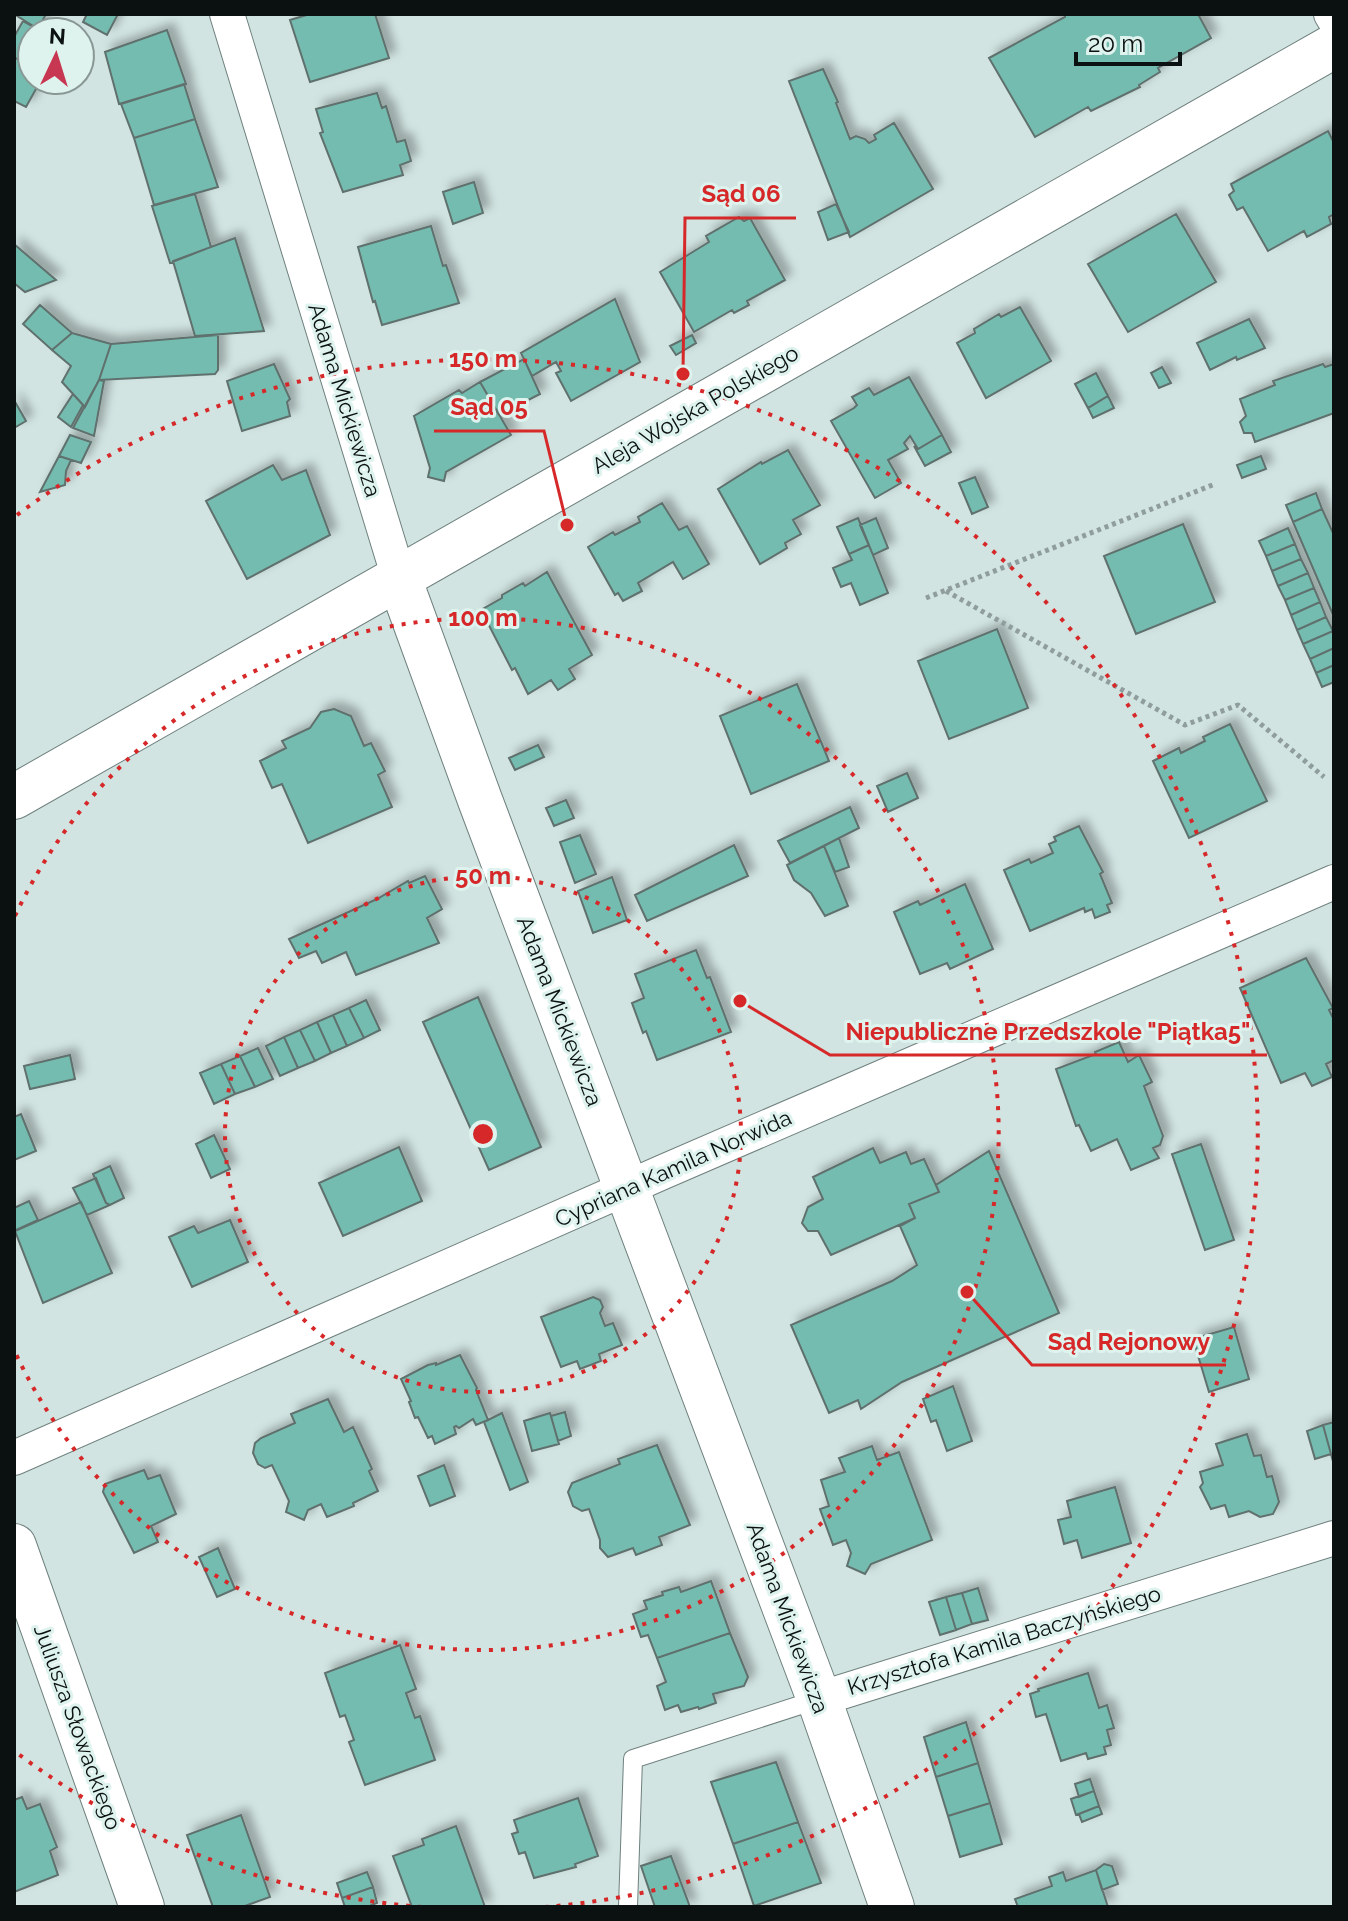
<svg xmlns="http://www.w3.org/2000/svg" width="1348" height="1921" font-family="Raleway,sans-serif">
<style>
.building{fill:#75bcb0;stroke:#5f706d;stroke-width:2;filter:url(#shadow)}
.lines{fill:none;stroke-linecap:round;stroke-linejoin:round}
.service-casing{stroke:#6f817e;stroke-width:20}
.minor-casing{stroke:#6f817e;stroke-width:36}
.tertiary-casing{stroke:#6f817e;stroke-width:46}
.path{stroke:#8f9e9c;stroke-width:5;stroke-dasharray:4 4;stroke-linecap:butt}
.service{stroke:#fff;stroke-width:18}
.minor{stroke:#fff;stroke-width:34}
.tertiary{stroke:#fff;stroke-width:44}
.ring{fill:none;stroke:#d62828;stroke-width:4;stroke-dasharray:4 8}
.labels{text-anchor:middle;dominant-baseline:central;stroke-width:6;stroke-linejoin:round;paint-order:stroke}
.street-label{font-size:22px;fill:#0a1110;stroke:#def2ee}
.centre{fill:#d62828;stroke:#def2ee;stroke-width:4}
.ring-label{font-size:24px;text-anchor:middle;font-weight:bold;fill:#d62828;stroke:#def2ee;stroke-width:6;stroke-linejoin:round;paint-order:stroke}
.leader{fill:none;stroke:#d62828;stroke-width:3}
.callout-dot{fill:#d62828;stroke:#def2ee;stroke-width:3}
.callout-label{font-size:24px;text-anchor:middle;font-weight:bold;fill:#d62828;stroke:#def2ee;stroke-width:6;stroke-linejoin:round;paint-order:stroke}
</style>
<defs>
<filter id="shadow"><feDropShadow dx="7" dy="-7" stdDeviation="4" flood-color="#0004"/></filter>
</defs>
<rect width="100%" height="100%" fill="#d1e4e1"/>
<!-- building -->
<path class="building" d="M14,14H46L38,29Z
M87,14H118L107,35L83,22Z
M310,14H375L389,58L310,82L290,20Z
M1065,14H1198L1211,38L1158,68L1160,72L1139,85L1140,87L1091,111L1088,107L1035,137L989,58L1065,17Z
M23,21L43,32H32V68L14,57V37Z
M167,30L186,84L119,104L105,52Z
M14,57L32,68V80H41L26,107L14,101Z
M823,69L838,102L836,103L850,139L856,136L865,139L869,143L876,139L874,135L894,123L933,189L850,237L789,81Z
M184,84L195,119L134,138L121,104Z
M377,93L382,108L386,106L397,142L405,140L411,161L400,165L403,175L343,192L320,133L323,132L316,109Z
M195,119L218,187L154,205L134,138Z
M1328,131L1334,143V214L1329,217L1331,224L1307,237L1304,231L1268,251L1243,207L1237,210L1229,195L1234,191L1231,184Z
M474,182L483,213L453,224L443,192Z
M195,194L211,247L170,263L152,206Z
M836,204L849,232L828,240L818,212Z
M1176,214L1216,282L1128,332L1088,264Z
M739,217L744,221L750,218L785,280L747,301L749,305L734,313L732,310L694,332L660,272L709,242L706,236Z
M431,226L443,266L446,265L459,303L382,325L375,301L373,302L358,247Z
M235,238L264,331L195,336L173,261Z
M14,244L56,280L25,292L14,283Z
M615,299L640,362L571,401L556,373L561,371L556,362L532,376L521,353Z
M40,305L72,333L52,350L23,324Z
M1020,307L1051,361L986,398L957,343L975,333L974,329L999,314L1001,317Z
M1249,319L1265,348L1237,360L1236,357L1210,370L1197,343Z
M72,333L111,344L99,380L85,407L62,382L71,366L52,350Z
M218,335V370L215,374L99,380L111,344Z
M692,335L696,343L676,355L670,346Z
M524,359L540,394L499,415L480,382Z
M274,364L290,399L287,402L290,416L242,431L227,381Z
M1323,364L1325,367L1334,364V413L1255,442L1252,433H1244L1240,422L1246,416L1240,399L1275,385L1273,381Z
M1162,367L1171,383L1159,388L1151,373Z
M1096,373L1108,396L1088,408L1075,384Z
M909,377L942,435L918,449L910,436L904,443L908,449L888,460L901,483L875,498L831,421L854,408L857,405L852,397L869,388L874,395Z
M99,380L104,381L94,436L73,428Z
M480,382L511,435L446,472L444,481L428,477L430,468L414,416L459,390L462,393Z
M73,394L83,405L71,427L58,417Z
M1108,396L1114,408L1093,418L1088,408Z
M14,400L26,421L14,428Z
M70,435L91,442L81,463L59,456Z
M942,435L951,452L925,466L914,446L918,449Z
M788,450L820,505L793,520L801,534L785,543L787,548L760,564L718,489L761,462L762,464Z
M59,456L71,460L66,471L65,485L40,492Z
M1261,456L1266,469L1242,478L1237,465Z
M273,465L282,480L306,470L330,535L247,579L206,501Z
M975,477L988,507L972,514L959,483Z
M1316,493L1322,509L1293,522L1286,505Z
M662,503L679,530L687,526L709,564L683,579L673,562L638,583L642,591L623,601L618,593L615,595L588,547L613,532L615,535L640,522L638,517Z
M1322,509L1334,535V617L1293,522Z
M858,518L869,545L849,554L837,527Z
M876,518L888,548L873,555L860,525Z
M1183,524L1215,602L1136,634L1104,556Z
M1288,528L1295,544L1266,556L1259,541Z
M1295,544L1301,559L1272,571L1266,556Z
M869,545L888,593L860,605L851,583L841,587L833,568L852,560L849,554Z
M1301,559L1308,573L1278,586L1272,571Z
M547,572L592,655L569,669L575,679L558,690L551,680L528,694L515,668L512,670L481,610L502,598V595L523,583L525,586Z
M1308,573L1314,588L1285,600L1278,586Z
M1314,588L1320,602L1291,615L1285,600Z
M1320,602L1326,617L1297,630L1291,615Z
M1326,617L1333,631L1303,644L1297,630Z
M997,629L1028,708L949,739L918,661Z
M1333,631L1334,648L1310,659L1303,644Z
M1334,648V665L1316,673L1310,659Z
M1334,665V682L1322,687L1316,673Z
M797,684L829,761L751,794L720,716Z
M334,709L351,716L364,746L371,743L385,771L378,775L392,807L308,843L282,784L272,788L260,761L286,748L282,741L310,728L321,712Z
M1230,724L1267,801L1189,838L1153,761L1179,748L1181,753L1205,741L1203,737Z
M538,745L544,757L515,770L509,758Z
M907,773L918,798L888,812L877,786Z
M566,800L574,818L554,826L546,808Z
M850,807L859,828L790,863L778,841Z
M1079,826L1103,872L1100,874L1112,903L1107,905L1110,912L1095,918L1092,909L1085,912L1084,908L1030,931L1004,870L1029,859L1031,863L1053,853L1049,844L1056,841L1054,837Z
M580,835L596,874L575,883L560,842Z
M839,838L849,867L835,872L824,846Z
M734,845L748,876L647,921L635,895Z
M824,846L848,906L825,916L811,893L794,880L787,865Z
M425,876L442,909L427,918L439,943L356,975L346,952L322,963L316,951L299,958L289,939L377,899L408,881L409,883Z
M612,877L627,920L593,933L578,891Z
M965,884L993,949L950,969L947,963L920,974L894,912L918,901L920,905Z
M696,950L707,978L710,977L731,1032L657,1060L646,1031L643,1033L632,1003L644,998L635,974Z
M1306,958L1333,1008L1329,1010L1334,1020V1060L1326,1064L1332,1077L1312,1086L1305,1073L1281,1083L1240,988Z
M478,997L541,1147L489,1170L423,1022Z
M366,1000L380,1030L364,1038L349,1008Z
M349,1008L364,1038L347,1046L333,1015Z
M333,1015L347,1046L331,1053L317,1022Z
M317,1022L331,1053L315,1061L300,1030Z
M300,1030L315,1061L298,1068L284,1037Z
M284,1037L298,1068L280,1076L266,1046Z
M1119,1042L1128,1062L1139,1055L1152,1082L1144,1086L1163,1136L1160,1145L1153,1148L1159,1158L1131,1170L1117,1139L1091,1151L1079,1125L1076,1126L1056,1069L1096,1054L1095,1052Z
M258,1048L273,1079L255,1087L240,1056Z
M70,1055L75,1079L30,1089L24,1066Z
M240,1056L255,1087L235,1094L221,1064Z
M221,1064L235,1094L214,1104L200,1073Z
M21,1114L36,1151L14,1160V1117Z
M214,1135L230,1169L211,1178L196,1144Z
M1201,1144L1234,1240L1205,1250L1172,1154Z
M399,1147L422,1201L343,1236L319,1183Z
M873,1148L880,1163L906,1152L911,1164L924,1159L939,1192L909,1204L915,1218L831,1255L818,1231H808L802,1223L808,1207L823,1199L813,1177Z
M989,1151L1059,1313L902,1382L861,1409L858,1400L829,1413L791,1325L892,1281L917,1265L900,1226L915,1218L909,1204L939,1192L936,1185Z
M110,1166L124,1198L110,1205L106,1203L93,1174Z
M96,1178L106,1203L110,1205L87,1215L73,1188Z
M29,1201L38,1220L14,1231V1208Z
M81,1202L112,1273L43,1303L15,1231Z
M230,1220L248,1262L192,1287L169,1237L194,1226L198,1233Z
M593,1297L600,1300L603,1307L600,1313L605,1326L613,1323L622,1345L599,1354L601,1361L580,1369L577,1361L561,1367L541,1317Z
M1234,1327L1249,1379L1209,1392L1193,1339Z
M460,1355L477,1388L476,1390L488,1420L476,1425L473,1419L459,1428L456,1426L454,1427L456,1434L435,1444L432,1436L428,1438L418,1417L415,1418L409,1402L411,1401L401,1379L428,1365L436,1363V1365Z
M953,1386L972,1441L947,1451L936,1420L931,1422L923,1399Z
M328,1399L344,1432L353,1427L372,1469L369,1471L378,1491L353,1503L354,1506L327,1517L321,1504L308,1510L304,1520L286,1512L289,1501L272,1465L265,1468L258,1464L253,1453L255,1443L261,1438L295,1423L291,1414Z
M565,1412L571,1436L558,1441L551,1416Z
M502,1413L528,1482L510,1490L484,1422Z
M550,1413L559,1444L532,1451L524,1421Z
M1334,1422V1465L1323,1425Z
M1323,1425L1331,1454L1315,1459L1307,1431Z
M1247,1434L1254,1456L1261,1455L1267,1477L1272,1476L1279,1502L1273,1514L1260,1517L1249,1511L1229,1517L1225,1505L1211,1509L1200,1487L1203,1483L1200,1472L1223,1465L1216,1444Z
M657,1445L690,1525L659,1537L662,1545L636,1555L633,1548L608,1557L600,1548V1540L589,1509L582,1511L573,1506L568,1492L572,1483L620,1464L618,1459Z
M872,1446L877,1460L899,1452L932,1540L871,1564L865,1574L847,1566L851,1553L846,1540L833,1545L820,1509L829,1506L821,1480L845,1472L839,1458Z
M444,1465L455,1496L430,1506L418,1476Z
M144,1470L148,1479L160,1475L176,1514L151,1526L158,1542L134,1553L103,1492L105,1484Z
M1115,1487L1131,1543L1082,1558L1077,1540L1064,1544L1058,1520L1071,1517L1067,1501Z
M218,1548L235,1589L217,1597L199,1557Z
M711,1581L730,1633L657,1658L648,1635L641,1637L633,1614L647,1609L644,1601L663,1595L662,1592L679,1587L681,1592Z
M978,1588L988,1620L972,1624L962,1593Z
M962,1593L972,1624L956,1630L946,1597Z
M946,1597L956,1630L940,1635L929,1602Z
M730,1633L748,1677L744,1686L713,1694L716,1703L699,1709L698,1707L681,1712L678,1705L665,1710L657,1686L666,1682L657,1658Z
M400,1645L416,1689L406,1693L415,1718L420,1716L435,1760L365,1785L349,1742L354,1740L345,1715L340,1717L325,1673Z
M1088,1673L1099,1708L1107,1705L1114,1728L1107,1730L1111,1745L1104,1747L1106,1754L1088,1759L1086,1753L1061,1761L1046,1714L1036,1717L1030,1694L1039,1691L1038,1689Z
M966,1722L978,1763L936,1777L924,1737Z
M776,1762L798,1822L733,1844L711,1782Z
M978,1763L990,1803L948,1816L936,1777Z
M1090,1779L1094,1791L1079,1797L1075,1784Z
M1094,1791L1099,1806L1076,1815L1071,1799Z
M22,1797L27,1809L40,1804L57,1847L50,1851L58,1875L14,1892V1800Z
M578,1798L598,1856L575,1864L576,1867L534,1878L525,1852L519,1854L512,1834L518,1832L514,1820Z
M990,1803L1002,1844L960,1857L948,1816Z
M1099,1806L1102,1814L1082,1822L1079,1814Z
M241,1815L270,1897L242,1907H213L187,1835Z
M798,1822L821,1883L754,1906L733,1844Z
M456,1826L485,1907H412L393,1856L424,1845L422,1839Z
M671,1856L690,1907H655L641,1866Z
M1104,1864L1112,1866L1118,1884L1102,1890L1096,1870Z
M1096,1870L1108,1907H1018L1015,1899L1052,1886L1049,1877L1063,1872L1066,1881Z
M367,1872L373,1887L342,1898L337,1883Z
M373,1887L377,1903L367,1907H345L342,1898Z"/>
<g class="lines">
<defs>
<path id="service" d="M628,1907L633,1759L819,1699"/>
<path id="minor" d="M227,14L399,578
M1331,14L1334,19
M14,1458L663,1172L1334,882
M819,1699L1334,1538"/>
<path id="tertiary" d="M399,578L480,800L819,1699L892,1907
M14,797L1334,46
M14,1546L142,1907"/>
</defs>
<!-- service casing -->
<use href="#service" class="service-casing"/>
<!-- minor casing -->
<use href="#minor" class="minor-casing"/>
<!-- tertiary casing -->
<use href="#tertiary" class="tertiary-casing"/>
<!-- path -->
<path class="path" d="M946,591L1185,725L1238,705L1324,777
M926,598L1215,484"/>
<!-- service -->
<use href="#service" class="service"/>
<!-- minor -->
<use href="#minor" class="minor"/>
<!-- tertiary -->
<use href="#tertiary" class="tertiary"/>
</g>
<!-- distance rings -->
<g class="ring">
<circle cx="483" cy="1134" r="258"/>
<path d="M15 916A516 516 0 1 1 15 1352"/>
<path d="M422 1907A775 775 0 0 1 17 1753M17 515A775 775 0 1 1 544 1907"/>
</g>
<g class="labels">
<!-- street labels -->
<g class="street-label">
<text transform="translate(345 400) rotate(73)">Adama Mickiewicza</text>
<text transform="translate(695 409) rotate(-30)">Aleja Wojska Polskiego</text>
<text transform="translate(560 1011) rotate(69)">Adama Mickiewicza</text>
<text transform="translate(673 1168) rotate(-24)">Cypriana Kamila Norwida</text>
<text transform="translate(788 1618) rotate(70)">Adama Mickiewicza</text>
<text transform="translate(1004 1640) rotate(-17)">Krzysztofa Kamila Baczyńskiego</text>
<text transform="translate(78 1727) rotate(70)">Juliusza Słowackiego</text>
</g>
</g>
<circle cx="483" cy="1134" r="12" class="centre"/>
<g class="ring-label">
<text x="483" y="367">150 m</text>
<text x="483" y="626">100 m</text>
<text x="483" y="884">50 m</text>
</g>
<!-- callouts -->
<path class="leader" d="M683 374L685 218H796M567 525L544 431H434M740 1001L830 1055H1267M967 1292L1032 1365H1226"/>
<g class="callout-dot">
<circle cx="683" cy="374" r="8"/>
<circle cx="567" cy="525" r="8"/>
<circle cx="740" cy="1001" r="8"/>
<circle cx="967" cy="1292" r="8"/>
</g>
<g class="callout-label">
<text x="741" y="202">Sąd 06</text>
<text x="489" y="415">Sąd 05</text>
<text x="1048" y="1040">Niepubliczne Przedszkole "Piątka5"</text>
<text x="1129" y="1350">Sąd Rejonowy</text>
</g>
<!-- border -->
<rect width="1348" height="1921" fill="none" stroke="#0a1110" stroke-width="32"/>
<!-- north arrow -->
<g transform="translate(56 56) rotate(4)"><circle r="38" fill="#def2ee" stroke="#899895" stroke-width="2"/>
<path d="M0-6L14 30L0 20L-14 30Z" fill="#c83751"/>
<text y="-12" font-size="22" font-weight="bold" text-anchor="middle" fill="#0a1110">N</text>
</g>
<!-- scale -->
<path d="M1076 52v12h104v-12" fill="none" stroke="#0a1110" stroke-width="4"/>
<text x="1088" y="52" font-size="24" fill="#0a1110" stroke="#def2ee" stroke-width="6" paint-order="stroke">20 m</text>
</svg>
